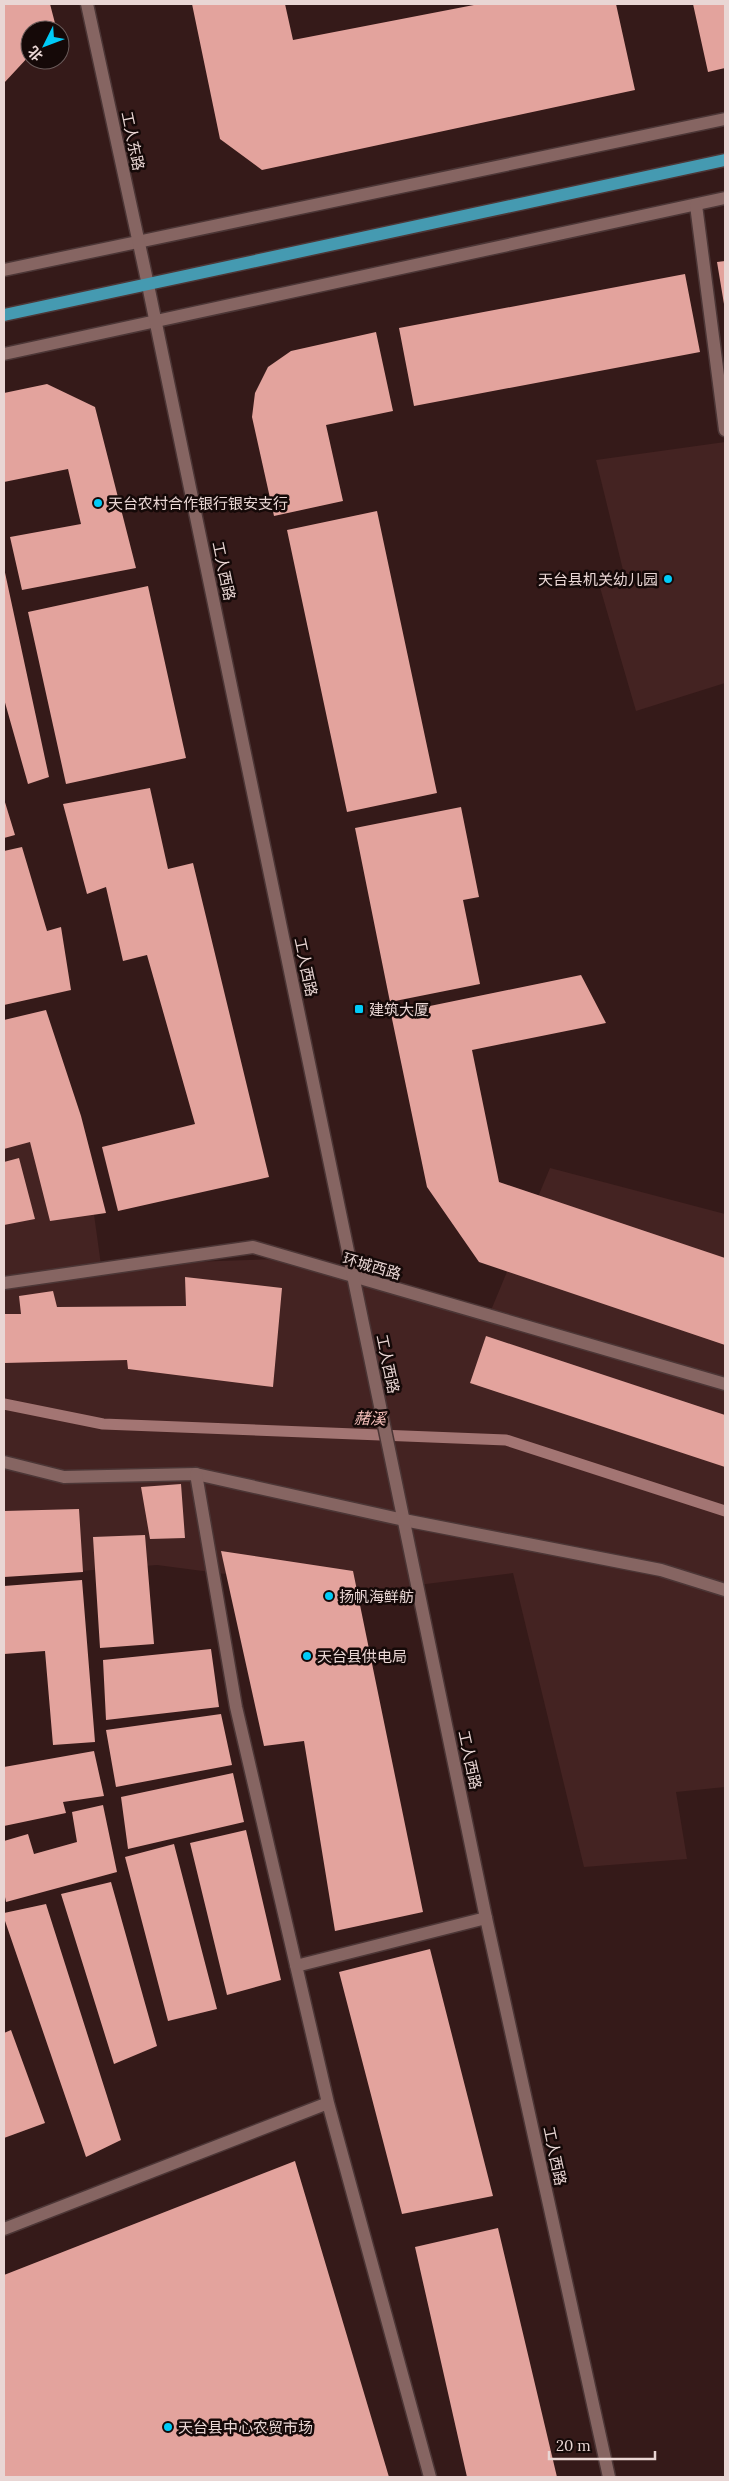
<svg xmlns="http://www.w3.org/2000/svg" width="729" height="2481" font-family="Lora,'Noto Sans SC',serif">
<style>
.built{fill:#442322}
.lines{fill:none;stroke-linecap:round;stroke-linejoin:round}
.stream{stroke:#a37573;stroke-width:11}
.building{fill:#e3a39d}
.service-casing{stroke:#4c3636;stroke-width:15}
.pedestrian-casing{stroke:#4c3636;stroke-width:15}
.minor-casing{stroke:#4c3636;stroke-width:15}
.secondary-casing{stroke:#4c3636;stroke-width:15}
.primary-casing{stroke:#4c3636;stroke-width:15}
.service{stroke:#866562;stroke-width:12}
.pedestrian{stroke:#866562;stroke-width:12}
.minor{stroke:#866562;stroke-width:12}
.secondary{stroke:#866562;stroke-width:12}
.primary{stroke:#459ab1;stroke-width:12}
.poi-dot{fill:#00cbf8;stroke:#150908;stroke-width:2}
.labels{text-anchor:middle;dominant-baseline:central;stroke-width:5;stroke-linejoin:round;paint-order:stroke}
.street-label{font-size:15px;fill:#e9d6d4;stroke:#150908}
.poi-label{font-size:15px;fill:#e9d6d4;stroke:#150908;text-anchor:start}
.water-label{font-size:16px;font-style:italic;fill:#f8c1bc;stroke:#150908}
</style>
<rect width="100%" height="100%" fill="#351a19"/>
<!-- built -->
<path class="built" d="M725,442V683L636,711L599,584L624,574L596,460Z
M80,1113L101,1265L278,1259L487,1320L550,1168L725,1214V1787L676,1792L687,1859L584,1867L513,1573L362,1592L157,1565L4,1577V1125Z"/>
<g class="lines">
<!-- stream -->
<path class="stream" d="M4,1404L103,1424L506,1440L725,1511"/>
</g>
<!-- building -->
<path class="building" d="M4,4H50L56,27L53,30H30V55L4,83Z
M192,4H285L293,40L479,4H616L635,90L262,170L220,139Z
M693,4H725V68L708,72Z
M725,261V304H724L717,262Z
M685,274L700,352L414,406L399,328Z
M376,332L393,411L326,425L343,501L274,516L252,417L255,393L268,367L291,351Z
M47,384L95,407L136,568L22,590L10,537L81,524L68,469L4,482V393Z
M377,511L437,793L347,812L287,530Z
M4,568L49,777L28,784L4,699Z
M148,586L186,758L66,784L28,612Z
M150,788L168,869L193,863L269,1177L118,1211L102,1147L195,1124L147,955L123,961L106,887L87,894L63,804Z
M4,799L15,835L4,838Z
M461,807L479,897L463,900L480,984L390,1002L355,828Z
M22,847L47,931L61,927L71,990L4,1005V851Z
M581,975L606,1023L472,1050L499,1182L725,1258V1345L479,1262L427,1187L391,1014Z
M46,1010L81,1116L106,1213L50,1221L30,1142L4,1149V1020Z
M19,1158L35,1219L4,1225V1162Z
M185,1277L282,1288L273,1387L128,1369L127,1360L4,1363V1314H21L19,1296L53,1291L57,1307L186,1306Z
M486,1336L725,1415V1467L470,1383Z
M181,1484L185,1538L150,1539L141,1487Z
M79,1509L83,1572L4,1577V1511Z
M145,1535L154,1644L100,1648L93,1537Z
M221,1551L353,1571L423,1912L335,1931L304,1741L264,1746Z
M82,1580L95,1742L53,1745L45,1651L4,1654V1586Z
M211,1649L219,1707L106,1720L103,1660Z
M221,1714L232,1765L116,1787L106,1730Z
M94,1751L104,1796L63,1802L66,1813L4,1826V1767Z
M233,1773L244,1822L128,1849L121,1797Z
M103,1805L117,1872L6,1902L4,1892V1841L28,1834L34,1854L77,1842L72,1812Z
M246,1830L281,1980L227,1995L190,1843Z
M174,1844L217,2009L168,2021L125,1857Z
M111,1882L157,2046L114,2064L61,1894Z
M46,1904L121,2140L86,2157L4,1918V1913Z
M430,1949L493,2196L402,2214L339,1972Z
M11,2030L45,2123L4,2138V2033Z
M295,2161L389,2477H4V2275Z
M498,2228L557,2477H467L415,2247Z"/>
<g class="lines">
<defs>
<path id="service" d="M4,270L725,119
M4,354L725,198"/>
<path id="pedestrian" d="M696,205L725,430
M4,1283L253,1247L725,1384
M4,1462L64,1477L196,1474L404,1520L661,1570L725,1590"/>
<path id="minor" d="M196,1474L236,1707L328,2103L430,2477
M296,1966L486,1918
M4,2229L328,2103"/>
<path id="secondary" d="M87,4L148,285L486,1918L609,2477"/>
<path id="primary" d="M4,315L725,160"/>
</defs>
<!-- service casing -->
<use href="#service" class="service-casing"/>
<!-- pedestrian casing -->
<use href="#pedestrian" class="pedestrian-casing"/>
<!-- minor casing -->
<use href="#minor" class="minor-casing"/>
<!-- secondary casing -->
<use href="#secondary" class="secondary-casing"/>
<!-- primary casing -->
<use href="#primary" class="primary-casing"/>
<!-- service -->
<use href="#service" class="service"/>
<!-- pedestrian -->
<use href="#pedestrian" class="pedestrian"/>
<!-- minor -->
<use href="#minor" class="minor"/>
<!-- secondary -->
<use href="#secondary" class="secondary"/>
<!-- primary -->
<use href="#primary" class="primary"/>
</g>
<!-- markers -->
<g class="poi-dot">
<circle cx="98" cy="503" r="5"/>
<circle cx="668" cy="579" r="5"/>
<rect x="354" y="1004" width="10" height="10" rx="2.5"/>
<circle cx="329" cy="1596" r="5"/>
<circle cx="307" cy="1656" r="5"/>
<circle cx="168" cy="2427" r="5"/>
</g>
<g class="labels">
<!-- street labels -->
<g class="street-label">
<text transform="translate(133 141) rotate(78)">工人东路</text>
<text transform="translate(224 571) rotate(78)">工人西路</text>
<text transform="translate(306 967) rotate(78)">工人西路</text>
<text transform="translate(372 1266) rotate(16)">环城西路</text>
<text transform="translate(388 1364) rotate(78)">工人西路</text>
<text transform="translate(470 1760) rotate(78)">工人西路</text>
<text transform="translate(555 2156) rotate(78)">工人西路</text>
</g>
<!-- poi labels -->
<g class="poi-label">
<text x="108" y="503">天台农村合作银行银安支行</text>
<text x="658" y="579" text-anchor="end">天台县机关幼儿园</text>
<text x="369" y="1009">建筑大厦</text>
<text x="339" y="1596">扬帆海鲜舫</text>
<text x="317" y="1656">天台县供电局</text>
<text x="178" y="2427">天台县中心农贸市场</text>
</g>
<!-- water labels -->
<g class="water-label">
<text transform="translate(370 1418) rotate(2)">赭溪</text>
</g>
</g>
<!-- border -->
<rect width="729" height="2481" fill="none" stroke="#e9d6d4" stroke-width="10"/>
<!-- north arrow -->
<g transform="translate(45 45) rotate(228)"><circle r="24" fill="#150908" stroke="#6a5b5a"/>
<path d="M0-4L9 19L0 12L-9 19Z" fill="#00cbf8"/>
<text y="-8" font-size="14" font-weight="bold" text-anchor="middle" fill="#e9d6d4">北</text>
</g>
<!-- scale -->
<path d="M549 2451v8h106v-8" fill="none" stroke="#e9d6d4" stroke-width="2.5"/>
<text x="556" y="2451" font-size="15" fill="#e9d6d4" stroke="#150908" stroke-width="4" paint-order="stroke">20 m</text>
</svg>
